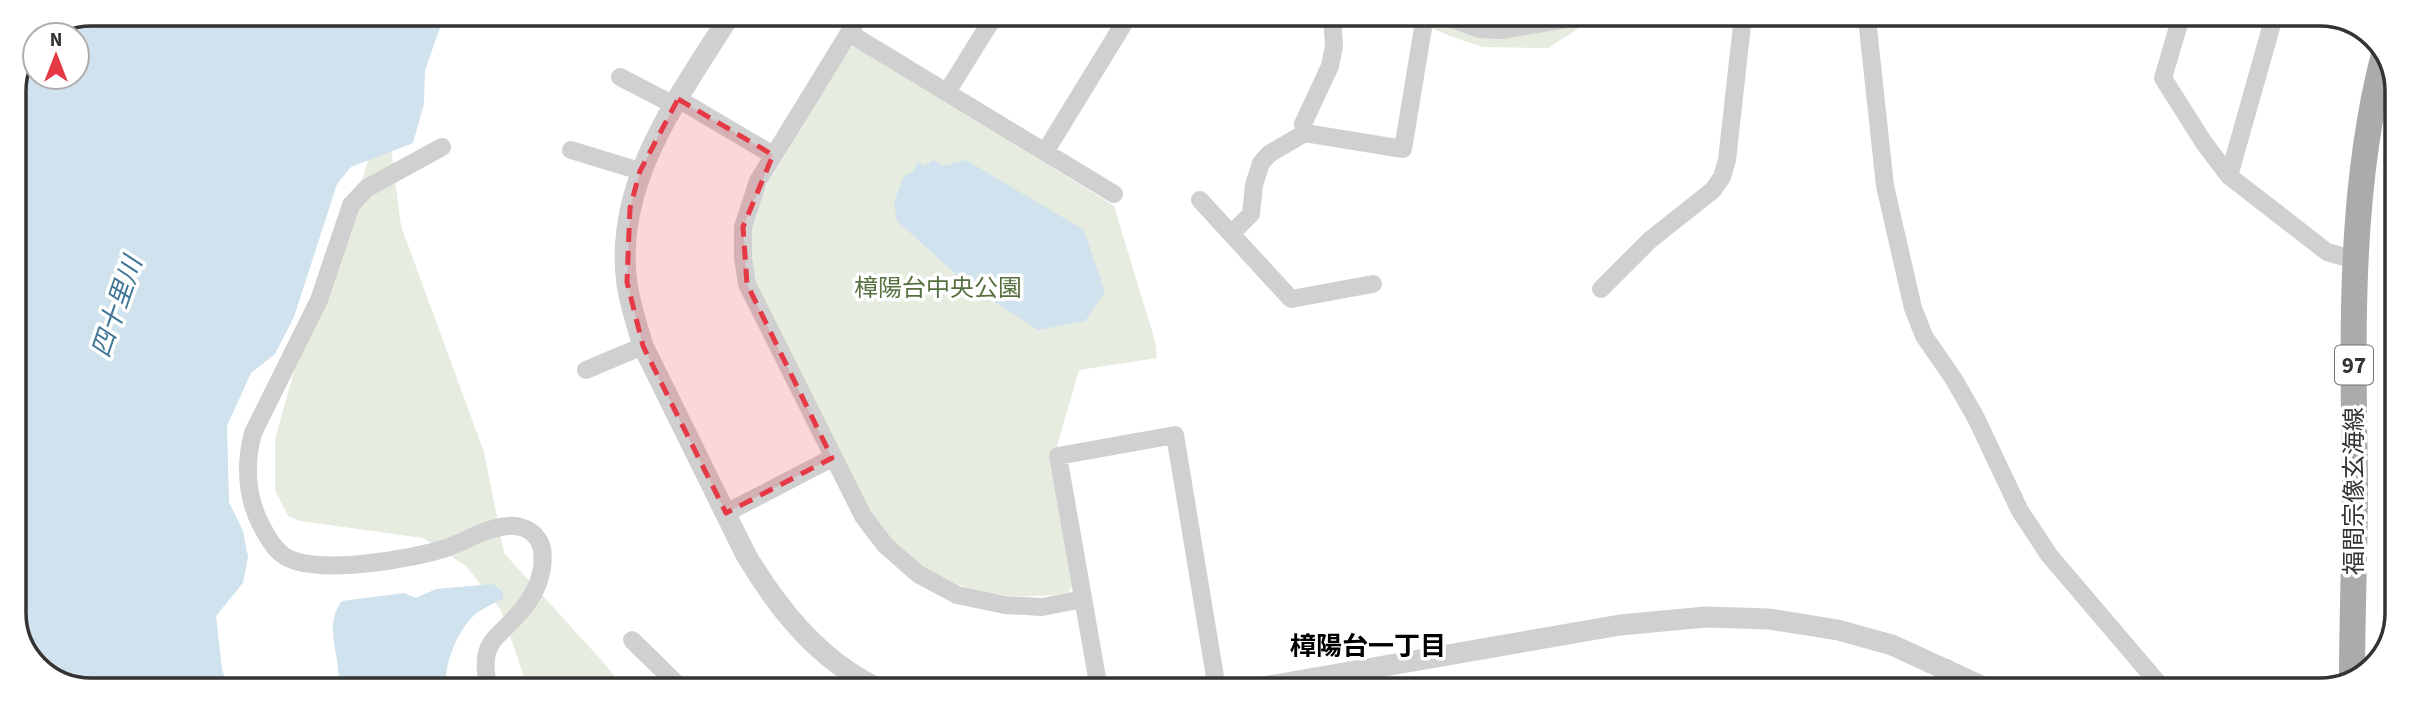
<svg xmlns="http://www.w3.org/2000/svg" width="2411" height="704" font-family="'Source Sans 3','Noto Sans JP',sans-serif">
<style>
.green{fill:#e6ecdf}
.water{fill:#cfe2ee}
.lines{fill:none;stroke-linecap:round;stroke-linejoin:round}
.minor{stroke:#d0d0d0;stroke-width:18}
.tertiary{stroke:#d0d0d0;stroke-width:21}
.primary{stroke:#ababab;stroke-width:26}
.marked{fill:#e63946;fill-opacity:0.2;stroke:#e63946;stroke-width:5;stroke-dasharray:14 9;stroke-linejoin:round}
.labels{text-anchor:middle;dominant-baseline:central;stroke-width:7;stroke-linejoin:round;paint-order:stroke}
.shield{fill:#fff;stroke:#707070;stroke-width:2}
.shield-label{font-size:23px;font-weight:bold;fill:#333}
.park-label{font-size:24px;fill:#56703f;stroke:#fff}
.street-label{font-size:24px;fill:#333;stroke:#fff}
.water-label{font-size:26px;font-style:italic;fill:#3f7597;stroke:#fff}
.neighbourhood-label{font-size:26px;font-weight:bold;fill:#000;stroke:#fff}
.rim{fill:none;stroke:#333;stroke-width:3.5}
</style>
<rect width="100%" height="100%" fill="#fff"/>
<!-- green -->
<path class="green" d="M1402,16H1589L1576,30L1548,48L1483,47L1450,36Z
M858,46L1114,206L1155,341L1157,358L1079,370L1051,467L1072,587L1067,593C1008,602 952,593 905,554C889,541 879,524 867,508L756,284L751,259V227L761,195L849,48Z
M386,107L401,226L484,452L504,553L604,663L624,688H528L501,610L466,566L423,538L300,521L288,516L275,490V439L300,350L355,201Z"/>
<!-- water -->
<path class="water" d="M91,14H445L425,70L424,104L413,143L351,167L337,184L294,317L275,354L251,373L227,426L229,502L243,531L248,557L243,583L216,616L222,669L228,687H71L33,663L14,618V91L35,41V77H77V35H40Z
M933,160L943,166L966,160L1084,230L1105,292L1085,321L1038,330L968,285L897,221L894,202L904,176L913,172L918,162L925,166Z
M493,584L503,592V598C495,603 486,607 478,612C459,626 443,665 446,688H337C344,660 321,627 342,601L404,593L416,598L436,589Z"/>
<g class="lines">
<!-- minor -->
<path class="minor" d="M860,15L758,181L743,227V258L747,284L863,516L885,545L918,574L957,595L1005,605L1042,607L1083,599
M1332,16L1334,46L1330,66L1303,124L1305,133L1403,149L1425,16
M1444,16L1480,29L1501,30L1586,16
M1864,16L1868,28L1885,186L1913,308L1924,336L1953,378L1975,416L2020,511L2049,555L2164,690
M2181,17L2163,78L2204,143L2229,176L2327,252L2355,260
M849,33L1114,194
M620,77L674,105
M947,92L995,15
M678,99L773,155
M442,147L367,188L351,205L319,300L253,433C245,463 246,496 261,525C267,536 273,548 283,555C311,577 416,559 449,547C468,540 488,527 509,526C519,525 531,529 537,538C544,546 543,558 542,568C538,593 524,609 507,626C502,631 496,636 492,642C483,655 485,673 489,688
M571,150L640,171
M1045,152L1129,15
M2229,176L2274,17
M1200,200L1291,299L1373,284
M1231,234L1251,214L1254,185L1261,163L1269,154L1305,133
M1601,289L1650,240L1713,190L1722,177L1727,160L1743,16
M586,370L643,346
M726,513L832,458
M632,640L681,688
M1099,689L1058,456L1175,435L1217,689
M1940,690L1947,668"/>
<!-- tertiary -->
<path class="tertiary" d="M730,15C680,96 613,182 627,284C630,305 637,325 643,346L746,555C778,609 819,660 877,688
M1252,689L1620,625L1706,617L1769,619L1838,630L1892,645L1990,690"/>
<!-- primary -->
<path class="primary" d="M2352,679C2352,614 2355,548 2355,482C2353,340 2348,194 2384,54"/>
</g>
<!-- marked area -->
<path class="marked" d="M678,99L773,155L743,227L747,284L832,458L726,513L643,346L627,282L630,208L640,171Z"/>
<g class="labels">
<!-- shield labels -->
<rect class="shield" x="2335" y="345.5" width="38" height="39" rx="5"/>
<g class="shield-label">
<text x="2354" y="365">97</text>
</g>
<!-- park labels -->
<g class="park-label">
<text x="938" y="288">樟陽台中央公園</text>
</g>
<!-- street labels -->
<g class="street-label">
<text transform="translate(2354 491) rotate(-90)">福間宗像玄海線</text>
</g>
<!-- water labels -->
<g class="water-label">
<text transform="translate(117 307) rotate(-71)">四十里川</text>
</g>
<!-- neighbourhood labels -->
<g class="neighbourhood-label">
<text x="1368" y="646">樟陽台一丁目</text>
</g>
</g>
<!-- crop -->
<path d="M0 0H2411V704H0ZM91 26H2320A65 65 0 0 1 2385 91V613A65 65 0 0 1 2320 678H91A65 65 0 0 1 26 613V91A65 65 0 0 1 91 26Z" fill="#fff" fill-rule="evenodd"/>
<path class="rim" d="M91 26H2320A65 65 0 0 1 2385 91V613A65 65 0 0 1 2320 678H91A65 65 0 0 1 26 613V91A65 65 0 0 1 91 26Z"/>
<!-- north arrow -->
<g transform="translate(56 56)"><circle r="33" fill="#ffffff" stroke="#adadad" stroke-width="2"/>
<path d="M0-5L12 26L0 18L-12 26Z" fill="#e63946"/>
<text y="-10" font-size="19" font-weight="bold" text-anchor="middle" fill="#333333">N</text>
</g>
</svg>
